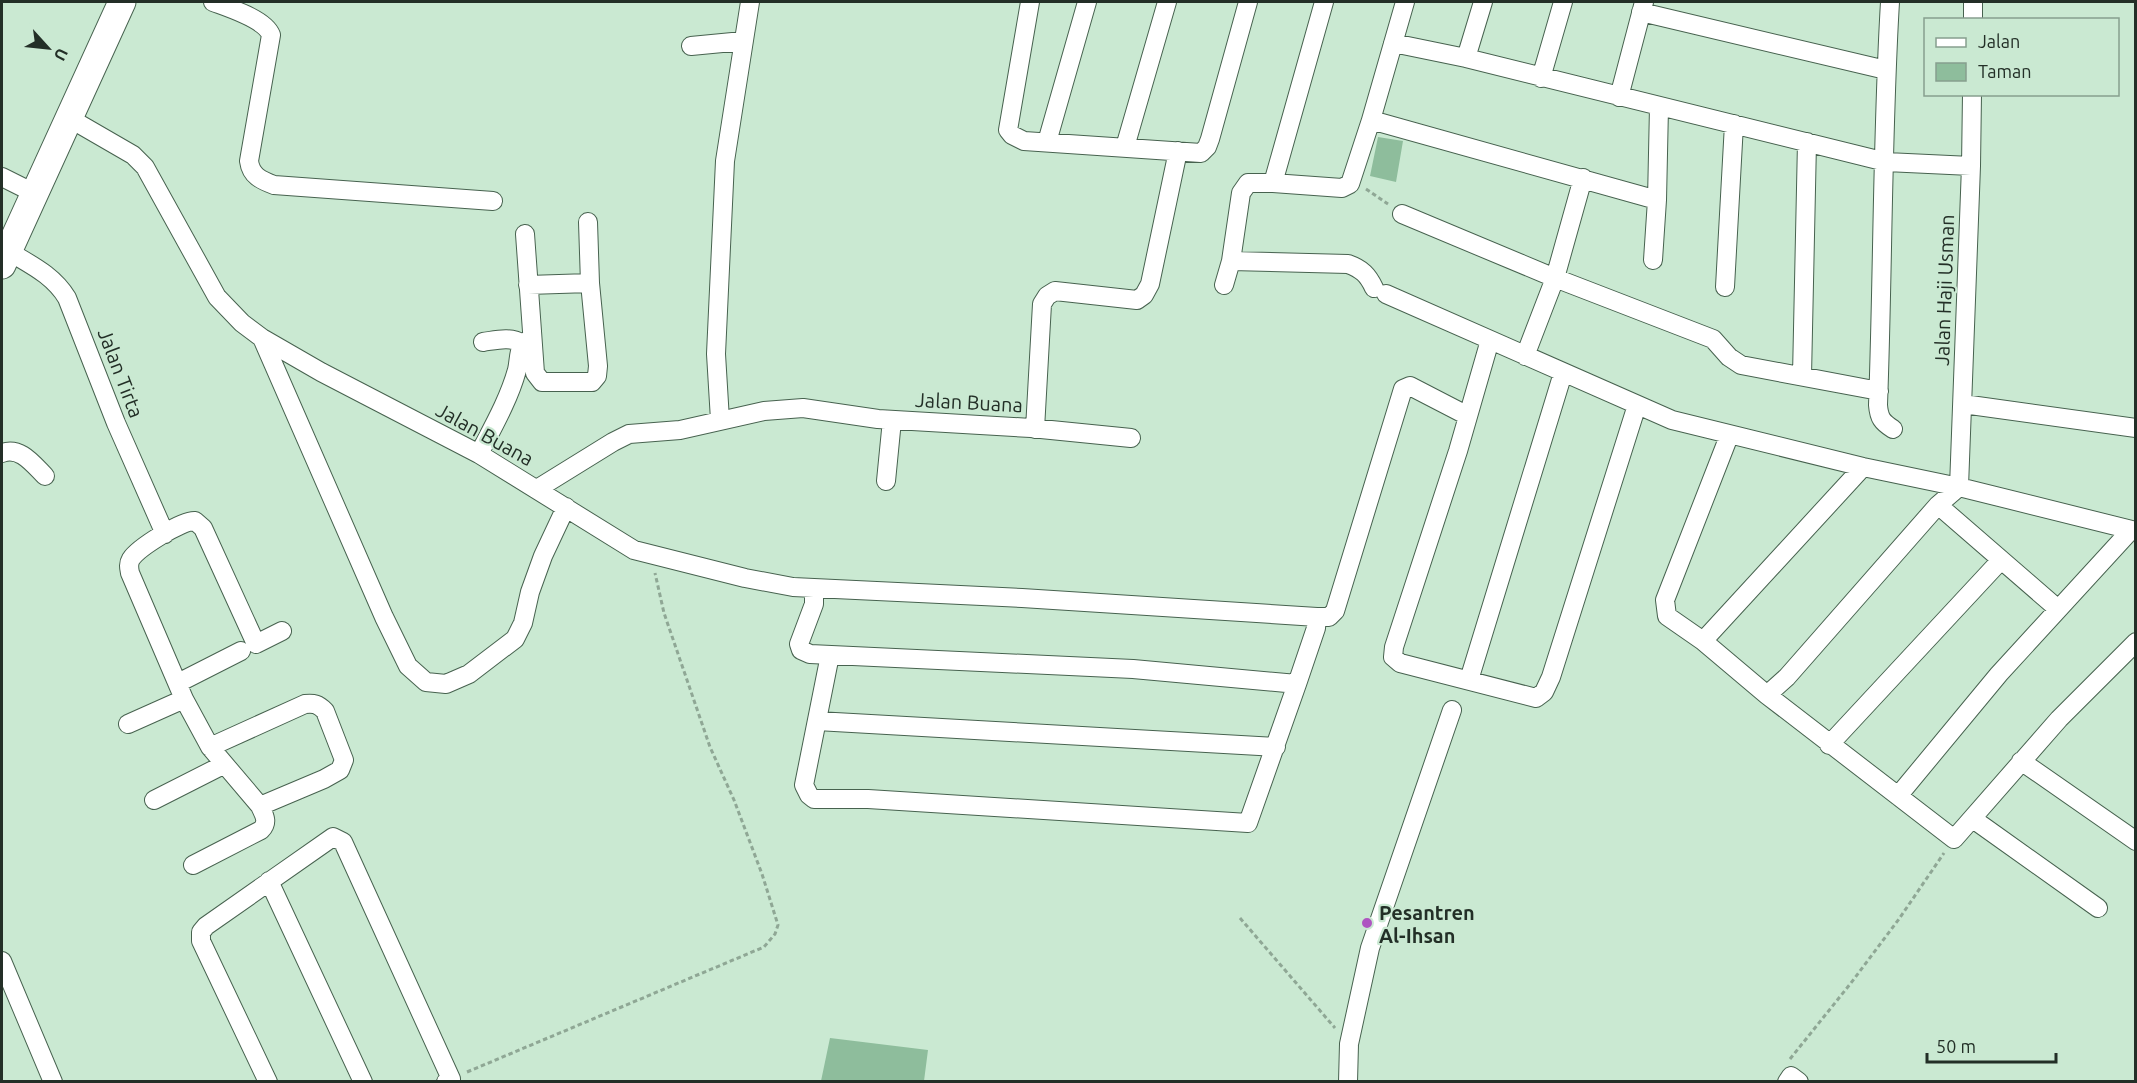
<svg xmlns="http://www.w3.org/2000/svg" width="2137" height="1083" font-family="Ubuntu,sans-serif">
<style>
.green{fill:#8ebd9c}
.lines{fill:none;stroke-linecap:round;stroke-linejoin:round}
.minor-casing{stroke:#47624f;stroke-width:20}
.highway-casing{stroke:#47624f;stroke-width:29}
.path{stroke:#8fa795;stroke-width:3;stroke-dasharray:4.5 3;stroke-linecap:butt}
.minor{stroke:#fff;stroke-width:18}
.highway{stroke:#fff;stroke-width:27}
.poi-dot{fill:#ae55c1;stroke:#cae9d2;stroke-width:2}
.labels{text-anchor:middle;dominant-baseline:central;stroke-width:4.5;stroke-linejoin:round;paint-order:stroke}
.street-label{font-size:20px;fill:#232f27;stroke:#cae9d2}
.poi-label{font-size:20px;font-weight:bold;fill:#232f27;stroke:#cae9d2;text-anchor:start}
</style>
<rect width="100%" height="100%" fill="#cae9d2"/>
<!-- green -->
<path class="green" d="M1378,137L1403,141L1396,182L1370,176Z
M830,1038L928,1050L924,1081H821Z"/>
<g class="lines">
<defs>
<path id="minor" d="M213,2C229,8 265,19 271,35L249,161C251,176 261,180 274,185L493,201
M1030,2L1008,130L1012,135L1024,141L1201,153L1207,147L1210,139L1248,2
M1890,2C1882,136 1883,270 1878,405C1879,418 1882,422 1893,429
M1641,12L1886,70
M1973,20V2
M1393,43L1466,58L1886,162L1971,166
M691,46L743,41
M1466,58L1483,2
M1541,78L1563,2
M1619,97L1644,2
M69,118L133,155L145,167L217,297L242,323L262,338L321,372L479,454L634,550L745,578L793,587L1022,598L1317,617L1316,628L1297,684L1248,823L868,799H814L809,795L804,785L830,655
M1371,120L1657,200
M1047,142L1087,2
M1125,147L1167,2
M2,177L34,193
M1273,183L1324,2
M1402,214L1555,278L1713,339L1729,357L1741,365L1879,391
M525,234L535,373L542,382H592L597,376L598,366L590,283
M8,251C31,265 53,275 67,298L116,423L165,534
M1653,260L1657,200L1659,107
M1231,261L1348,264C1362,269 1368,275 1374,288
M528,285L590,283L588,222
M1224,285L1231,261L1241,193L1248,183H1273L1342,188L1350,184L1371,120L1405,2
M1725,287L1734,124
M1386,294L1672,420L1863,467L1959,487L2136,531
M262,338L384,617L408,666L426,682L446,684L469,674L515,639L523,623L530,592L543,556L566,507
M1490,340L1458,451L1394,647L1393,657L1400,663L1536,698L1544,692L1551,677L1637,405
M483,342C497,340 510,336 523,344
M1525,356L1555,278L1583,178
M1802,376L1807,142
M1963,404L2136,428
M720,420L716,354L725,161L750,2
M1035,429L1042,304L1047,296L1055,291L1137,300L1144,295L1150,284L1178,151
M2,453C20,446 33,464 45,476
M479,454C493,427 509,399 517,370C520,357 517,343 532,339
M886,481L892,420
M1959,487L1938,505L1787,677L1767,695L1954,839L2059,719L2136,642
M1959,487L1971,166L1972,94
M537,489L613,442L629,434L680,430L764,411L803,408L878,419L1031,428L1131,438
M1938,505L2058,609
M814,588V604L799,644L801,650L810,654L1133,669L1297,684
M1317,617H1329L1335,611L1403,389L1410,386L1468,416
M1703,641L1667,616L1665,600L1729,436
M1469,680L1563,373
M178,683L241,651
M1767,695L1703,641L1863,467
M817,721L1276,747
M128,724L184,699
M1829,745L2001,560
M2021,761L2136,841
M1898,796L1999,674L2131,530
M154,800L223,765
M260,806L210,747L184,699L130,573C129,568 128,564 131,559C138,548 182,520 195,521L203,528L256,644L282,631
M1973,819L2098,908
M193,865L261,830C269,822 264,815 260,806L324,779L340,770L344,760L325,711C318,704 314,703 305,704L210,747
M269,881L363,1082
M2,961L53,1082
M268,1082L201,941V932L206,926L333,837L343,842L451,1079L446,1082
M1348,1082L1349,1044L1370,948L1452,710
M1787,1082L1791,1076L1799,1082"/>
<path id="highway" d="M2,265L122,2"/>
</defs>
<!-- minor casing -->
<use href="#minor" class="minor-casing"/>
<!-- highway casing -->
<use href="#highway" class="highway-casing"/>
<!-- path -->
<path class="path" d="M1366,189L1388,204
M1240,918L1335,1028
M1790,1059L1851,983L1899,919L1944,853
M467,1072L764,947L775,934L778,925L762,874L734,800L710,747L664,613L655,573"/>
<!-- minor -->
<use href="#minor" class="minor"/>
<!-- highway -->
<use href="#highway" class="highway"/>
</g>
<!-- markers -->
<circle class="poi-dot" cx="1367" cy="923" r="6"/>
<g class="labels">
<!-- street labels -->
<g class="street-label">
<text transform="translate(1944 290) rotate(-88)">Jalan Haji Usman</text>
<text transform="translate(121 373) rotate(69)">Jalan Tirta</text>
<text transform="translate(969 402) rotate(3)">Jalan Buana</text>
<text transform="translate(485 434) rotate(29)">Jalan Buana</text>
</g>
<!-- poi labels -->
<g class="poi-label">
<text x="1379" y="912">Pesantren<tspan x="1379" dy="23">Al-Ihsan</tspan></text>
</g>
</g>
<!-- border -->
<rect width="2137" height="1083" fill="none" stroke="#232f27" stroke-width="6"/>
<!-- legend -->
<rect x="1924" y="18" width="195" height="78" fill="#cae9d2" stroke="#879f8e" stroke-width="1.5"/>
<rect x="1936" y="38" width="30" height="9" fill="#ffffff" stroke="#879f8e" stroke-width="1.5"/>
<text x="1978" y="48" font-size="18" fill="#232f27">Jalan</text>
<rect x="1936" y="63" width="30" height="18" fill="#8ebd9c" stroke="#879f8e" stroke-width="1.5"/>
<text x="1978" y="78" font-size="18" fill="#232f27">Taman</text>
<!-- north arrow -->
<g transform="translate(48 48) rotate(117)" stroke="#cae9d2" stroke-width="4.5" paint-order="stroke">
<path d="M0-4.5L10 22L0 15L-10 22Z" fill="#232f27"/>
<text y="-9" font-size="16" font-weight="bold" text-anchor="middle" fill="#232f27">U</text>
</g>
<!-- scale -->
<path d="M1927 1053v9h129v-9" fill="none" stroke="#232f27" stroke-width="3"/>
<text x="1936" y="1053" font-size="18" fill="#232f27" stroke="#cae9d2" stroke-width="4.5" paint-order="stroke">50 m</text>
</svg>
